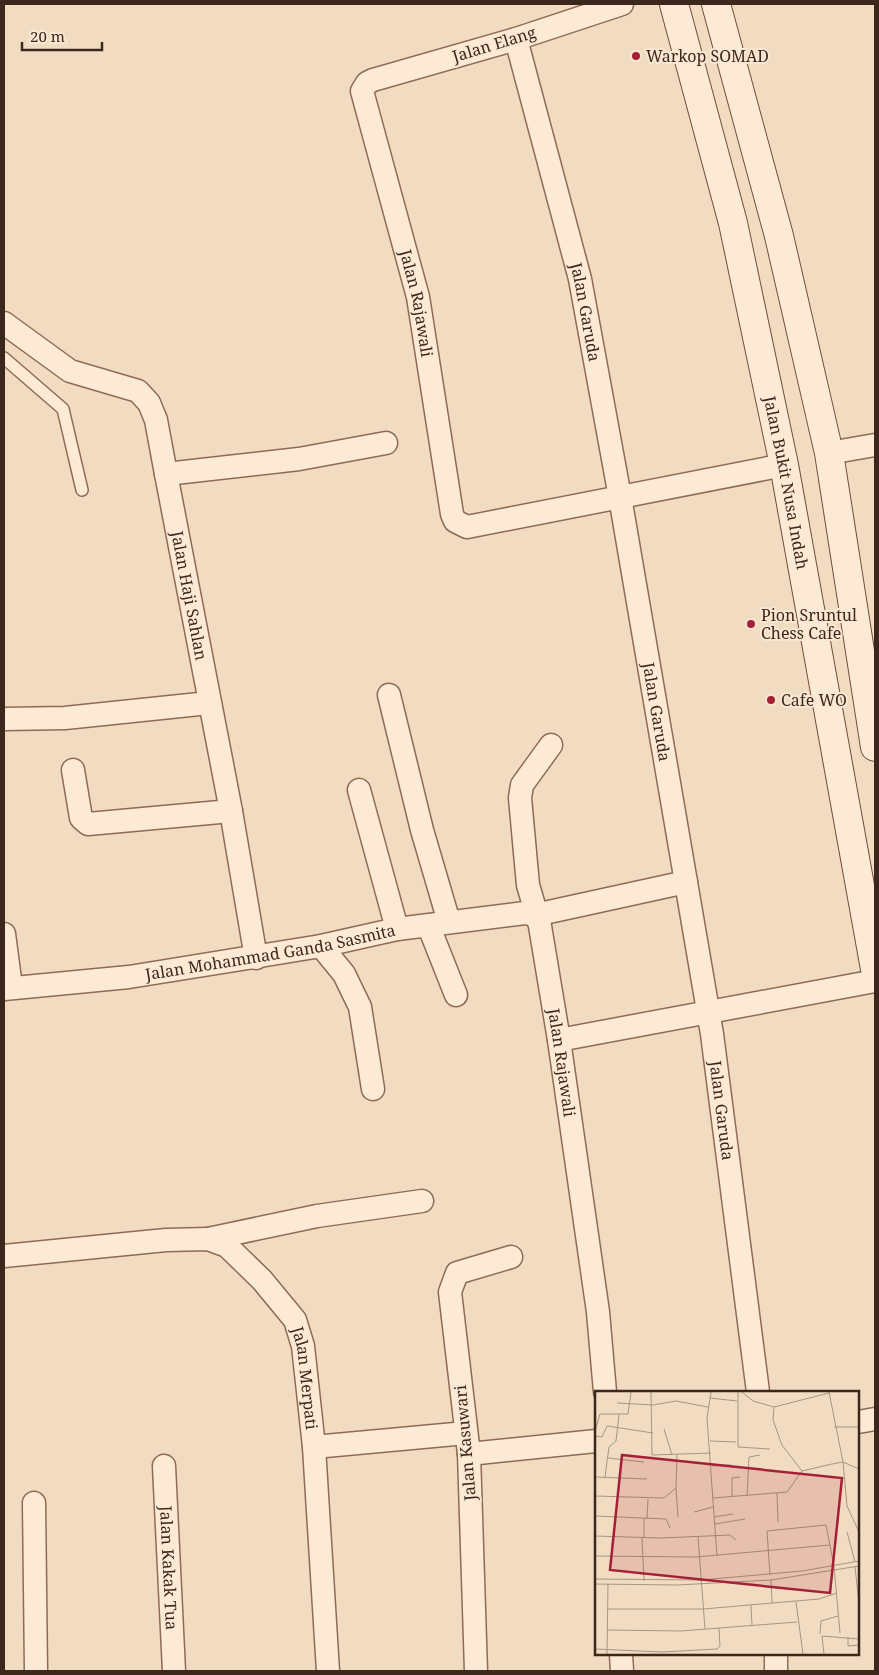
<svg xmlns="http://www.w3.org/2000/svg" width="879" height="1675" font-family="'Noto Serif',serif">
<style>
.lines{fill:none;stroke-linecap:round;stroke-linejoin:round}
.lane-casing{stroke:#8e6b56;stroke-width:14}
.street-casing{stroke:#8e6b56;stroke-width:25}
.secondary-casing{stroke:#704c3a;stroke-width:30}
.lane{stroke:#fcead5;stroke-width:11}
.street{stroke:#fcead5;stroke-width:22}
.secondary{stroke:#fcead5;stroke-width:28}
.poi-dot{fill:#a42036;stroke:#f9e7d2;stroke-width:2}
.labels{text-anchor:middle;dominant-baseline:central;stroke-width:4;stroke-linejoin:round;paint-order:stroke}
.street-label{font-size:16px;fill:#3c271c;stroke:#f9e7d2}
.poi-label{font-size:16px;fill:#3c271c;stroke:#f9e7d2;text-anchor:start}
.inset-road{fill:none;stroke:#a9947f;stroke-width:1}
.view{fill:#a42036;fill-opacity:0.15;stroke:#a42036;stroke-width:2.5}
.inset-edge{fill:none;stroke:#3c271c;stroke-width:2.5}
</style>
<rect width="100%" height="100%" fill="#f2dcc1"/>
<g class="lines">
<defs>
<path id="lane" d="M4,358L63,409L82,490"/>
<g id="street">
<path id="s1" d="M622,4L516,39L373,80L367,83L362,91L418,297L452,514L455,521L467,527L784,465"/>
<path id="s2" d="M516,39L580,279L620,497L712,1034L758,1392"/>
<path id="s3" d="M4,323L70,371L138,391L149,403L156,420L166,474L231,811L256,958"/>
<path d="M829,453L875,445"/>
<path d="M166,474L299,459L386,443"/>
<path d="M389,695L422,830L449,922"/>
<path d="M4,719L65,718L209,703"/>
<path id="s4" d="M551,745L522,785L520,798L528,885L540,926L559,1040L598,1312L605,1392"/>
<path d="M73,770L81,818L88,824L231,811"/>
<path d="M359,790L397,929"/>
<path d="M429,927L456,995"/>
<path d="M4,934L11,987"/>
<path d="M321,946L344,974L360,1007L373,1089"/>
<path id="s5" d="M4,989L129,977L321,946L397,929L525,913L535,915L686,882"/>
<path d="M559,1040L875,981"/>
<path d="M208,1239L317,1216L422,1201"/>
<path id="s6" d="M4,1256L166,1240L208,1239L227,1246L262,1280L295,1320L303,1346L314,1447L328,1671"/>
<path d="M858,1422L875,1419"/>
<path d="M314,1447L466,1433"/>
<path d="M469,1454L596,1441"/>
<path id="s7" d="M164,1466L174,1671"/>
<path d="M34,1503L36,1671"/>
<path d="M621,1654L622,1671"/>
<path d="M776,1654V1671"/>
<path d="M476,1671L469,1454L450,1292L457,1273L511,1257"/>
</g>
<g id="secondary">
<path id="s8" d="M674,4L733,223L784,465L875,969"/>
<path d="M716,4L779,236L829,453L875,747"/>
</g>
</defs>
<!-- lane casing -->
<use href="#lane" class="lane-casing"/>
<!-- street casing -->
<use href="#street" class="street-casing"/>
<!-- secondary casing -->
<use href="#secondary" class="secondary-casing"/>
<!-- lane -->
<use href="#lane" class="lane"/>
<!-- street -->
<use href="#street" class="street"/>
<!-- secondary -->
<use href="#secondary" class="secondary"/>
</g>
<!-- markers -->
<g class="poi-dot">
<circle cx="636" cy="56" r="5"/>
<circle cx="751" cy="624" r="5"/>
<circle cx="771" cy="700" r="5"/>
</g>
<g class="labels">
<!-- street labels -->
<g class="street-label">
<text transform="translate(494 44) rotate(-17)">Jalan Elang</text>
<text stroke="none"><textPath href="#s1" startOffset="496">Jalan Rajawali</textPath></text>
<text stroke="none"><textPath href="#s2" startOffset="282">Jalan Garuda</textPath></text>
<text stroke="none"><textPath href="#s8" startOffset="492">Jalan Bukit Nusa Indah</textPath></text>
<text stroke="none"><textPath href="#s3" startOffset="366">Jalan Haji Sahlan</textPath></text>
<text stroke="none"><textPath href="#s2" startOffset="688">Jalan Garuda</textPath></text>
<text stroke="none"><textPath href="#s5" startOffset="269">Jalan Mohammad Ganda Sasmita</textPath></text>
<text stroke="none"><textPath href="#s4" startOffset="331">Jalan Rajawali</textPath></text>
<text stroke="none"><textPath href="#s2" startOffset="1092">Jalan Garuda</textPath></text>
<text stroke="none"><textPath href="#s6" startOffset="385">Jalan Merpati</textPath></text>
<text transform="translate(465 1443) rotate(-95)">Jalan Kasuwari</text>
<text stroke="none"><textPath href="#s7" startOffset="102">Jalan Kakak Tua</textPath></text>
</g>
<!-- poi labels -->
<g class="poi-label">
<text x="646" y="56">Warkop SOMAD</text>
<text x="761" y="615">Pion Sruntul<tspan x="761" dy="18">Chess Cafe</tspan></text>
<text x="781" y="700">Cafe WO</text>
</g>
</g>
<!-- overview -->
<g transform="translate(595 1391)">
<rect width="264" height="264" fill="#f2dcc1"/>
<path class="inset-road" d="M56,1L57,64L116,62M116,1L112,27L122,165M143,1V56L175,58M147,1L158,10L179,16L234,2M234,1L248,71L252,115L264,141M115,7L142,10M22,12L58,14L81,10L113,16M179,16L178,29L187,54L207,80M239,36H264M69,38L77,64M0,40L5,23H33L36,1M0,45L7,46L12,35L58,42M115,50L141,51M13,67L49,71M117,75L136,74M0,86L52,88M10,86L14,56L21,50L24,24M81,97L83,126M182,102L183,131M0,105L69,107L81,97L82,64M152,105L154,66L165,64M137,106V87L145,86M118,107L192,101L207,80L237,73L248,71L264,78M99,121L118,116M0,125L71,128L75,137M119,126L138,123M52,128L53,108M120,133L150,128M252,141L260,171M0,145L66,147L135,144L141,149M103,146L110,238M47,147L49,190M49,147V128M0,165L101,166L235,154M260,176L264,212M175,184L172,140L231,134L239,175L245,242M0,188L106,189L207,180L264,170M176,189L177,212M0,193L82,194L176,189L264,175M201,211L208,263M156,214L157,235M13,218H108L224,208L242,202M13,239L86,240L202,231M225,243L226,230L243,225M253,246V255L264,254M0,258L67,261L122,258L125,255L124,237M12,263L13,193M229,263L227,245L264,248"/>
<path class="view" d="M27,64L247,87L235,202L15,179Z"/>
<rect width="264" height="264" class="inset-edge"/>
</g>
<!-- border -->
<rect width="879" height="1675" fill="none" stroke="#3c271c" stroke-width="10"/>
<!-- scale -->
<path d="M22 42v8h80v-8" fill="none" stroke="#3c271c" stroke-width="2.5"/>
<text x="30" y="42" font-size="15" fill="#3c271c" stroke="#f9e7d2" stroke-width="4" paint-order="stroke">20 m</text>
</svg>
